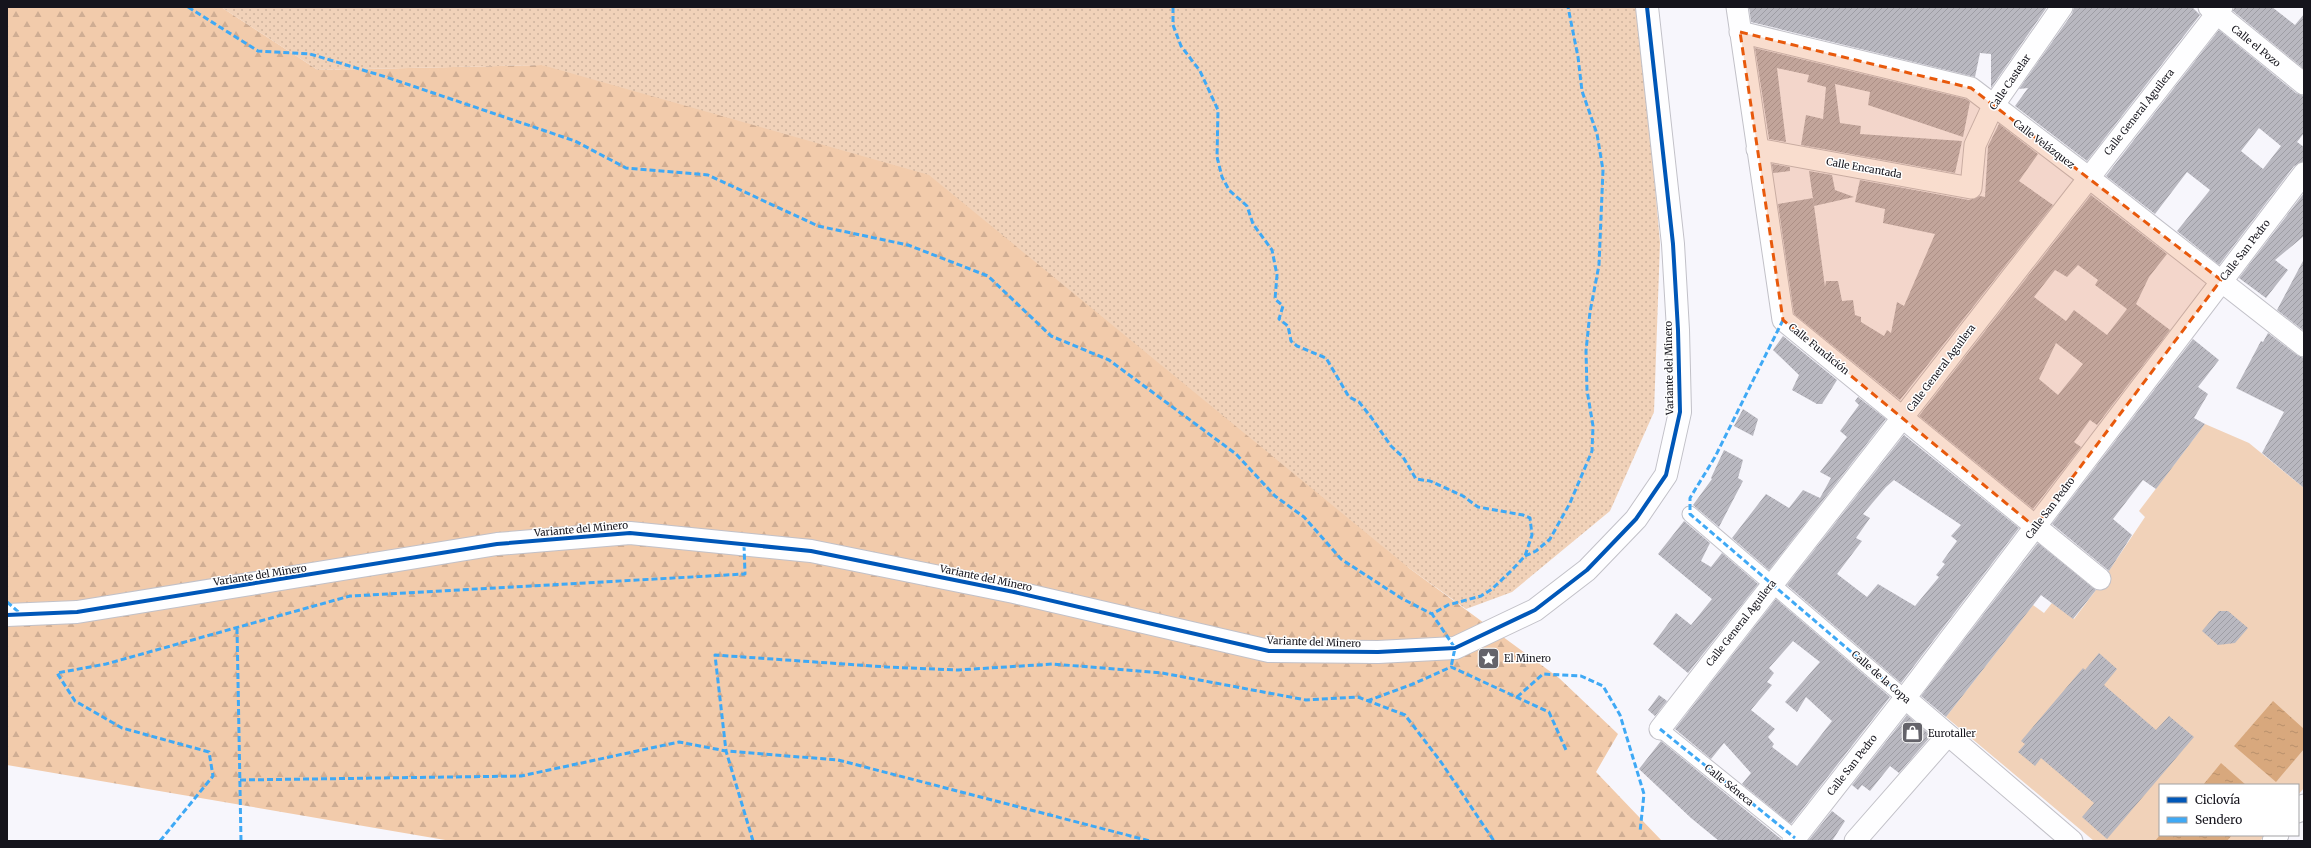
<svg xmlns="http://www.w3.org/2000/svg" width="2311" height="848" font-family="Merriweather,serif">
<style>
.grass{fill:url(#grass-dots)}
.forest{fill:url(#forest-firs)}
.pitch{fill:#f1d2b9}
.water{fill:url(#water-ripples)}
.building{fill:url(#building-hatch);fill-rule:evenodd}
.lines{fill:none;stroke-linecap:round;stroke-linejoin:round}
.pedestrian-casing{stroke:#c2c1c8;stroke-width:17}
.minor-casing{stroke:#c2c1c8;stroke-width:23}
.tertiary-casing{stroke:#c2c1c8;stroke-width:24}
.pedestrian{stroke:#fefeff;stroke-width:15}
.minor{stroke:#fefeff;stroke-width:21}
.tertiary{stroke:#fefeff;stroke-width:22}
.quiet{stroke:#3fa9f5;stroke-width:3;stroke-dasharray:6 3;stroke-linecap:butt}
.cycleway-casing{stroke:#fff;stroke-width:6}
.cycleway{stroke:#0057b8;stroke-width:4}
.marked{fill:#e8590c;fill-opacity:0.2;stroke:#e8590c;stroke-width:3;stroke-dasharray:8 5;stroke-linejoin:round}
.labels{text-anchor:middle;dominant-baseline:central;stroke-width:3;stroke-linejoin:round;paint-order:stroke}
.street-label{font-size:10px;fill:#15141c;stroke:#fff}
.poi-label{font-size:10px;fill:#15141c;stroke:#fff;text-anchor:start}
</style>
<defs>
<pattern id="grass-dots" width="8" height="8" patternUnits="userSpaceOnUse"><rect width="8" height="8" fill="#f1d2b9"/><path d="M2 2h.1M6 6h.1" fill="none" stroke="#ceb39e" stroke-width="1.8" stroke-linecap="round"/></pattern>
<pattern id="forest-firs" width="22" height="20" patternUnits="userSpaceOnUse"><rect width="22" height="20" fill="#f2cbab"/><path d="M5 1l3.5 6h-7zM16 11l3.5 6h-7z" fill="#cfad93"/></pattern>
<pattern id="water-ripples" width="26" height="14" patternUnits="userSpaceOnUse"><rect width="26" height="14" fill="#d8a87d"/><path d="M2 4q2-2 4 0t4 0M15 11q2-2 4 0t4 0" fill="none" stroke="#b8906b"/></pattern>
<pattern id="building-hatch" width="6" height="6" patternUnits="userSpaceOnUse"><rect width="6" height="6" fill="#b9b8c0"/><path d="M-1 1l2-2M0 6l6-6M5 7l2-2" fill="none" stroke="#9e9da4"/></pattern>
</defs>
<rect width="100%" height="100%" fill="#f7f6fc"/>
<!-- grass -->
<path class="grass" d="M221,7H1639L1660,243L1654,412L1610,511L1512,592L1466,609L1409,568L542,65L318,70Z"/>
<!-- forest -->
<path class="forest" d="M7,7H221L318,70L542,65L929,175L1409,568L1559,678L1618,734L1596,772L1662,841H451L7,765Z"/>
<!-- pitch -->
<path class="pitch" d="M2205,424L2249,443L2304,488V788L2298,795V785H2160V835H2265L2260,841H2094L1946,717L2033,605L2044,613L2052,603L2074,619L2096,590L2145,517L2139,511Z"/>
<!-- water -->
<path class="water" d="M2273,701L2304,729V749L2276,782L2234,746Z
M2221,763L2246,785H2203Z
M2160,835H2232L2227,841H2155Z"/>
<!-- building -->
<path class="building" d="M1749,7H2047L1991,88V54L1980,53L1975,77L1751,22Z
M2074,7H2192L2200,15L2087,161L2015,106L2028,88L2019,89L2072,14Z
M2234,7H2272L2295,25L2304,14V69L2233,11Z
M2219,30L2296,93L2304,96V133L2297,142L2304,147V161L2294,166L2219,265L2177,231L2210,190L2187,172L2155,214L2106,176ZM2259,128L2281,146L2263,169L2241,151Z
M1755,48L1966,99L1970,102L1963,137L1868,105L1870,92L1835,84L1840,123L1861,126L1860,134L1962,141L1955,173L1801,145L1806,115L1823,119L1826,87L1807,82L1809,75L1777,68L1786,142L1769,139Z
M1999,124L2038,154L2019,181L2053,205L1900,400L1794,314L1778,204L1813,198L1825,287L1826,281H1838L1842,301L1853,300L1855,315L1861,317V322L1884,336L1887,330L1891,333L1897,302L1904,306L1935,234L1883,223L1885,209L1855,202L1860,180L1969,200L1980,196L1985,197L1988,146Z
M1772,164L1790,167V171L1773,173Z
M1809,171L1832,175L1835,190L1854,197L1814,206Z
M2304,193V236L2275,260L2288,270L2266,298L2239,278Z
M2091,195L2167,254L2149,277L2136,304L2170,330L2097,425L2090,420L2074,442L2081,447L2033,509L1919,416ZM2078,265L2098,280L2095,285L2127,309L2107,335L2074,310L2066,321L2034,297L2055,270L2067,277ZM2056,343L2083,364L2058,395L2039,379Z
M2304,259V331L2277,310Z
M2268,333L2297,355L2304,358V488L2262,453L2284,412L2236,388L2261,341L2263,342Z
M1783,336L1837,380L1822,404H1817L1792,390L1799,375L1773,350Z
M2193,339L2219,360L2198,387L2208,394L2194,418L2205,424L2156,489L2143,480L2113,519L2132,535L2109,571L2052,524Z
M1858,397L1886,419L1769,570L1732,538L1766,494L1789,508L1803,490L1820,498L1831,478L1820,472L1847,437L1840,431L1859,405L1855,401Z
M1743,409L1758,419L1753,436L1734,426Z
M1904,435L2019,528L1901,683L1787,585ZM1894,480L1961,525L1951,536L1957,541L1942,562L1945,564L1936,575L1939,577L1915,606L1878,584L1867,597L1837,574L1862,541L1856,538L1870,518L1863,514L1886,487Z
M1724,450L1743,460L1738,478L1743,481L1719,527L1693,505L1712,479L1711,478Z
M1684,521L1710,543L1701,561L1711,567L1722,553L1758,584L1688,673L1653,644L1676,613L1691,625L1712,599L1658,554Z
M2038,543L2096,590L2073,619L2041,595L1946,717L1921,696Z
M1776,599L1890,697L1791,824L1742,784L1751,773L1724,743L1711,759L1675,729ZM1793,641L1820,662L1785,702L1797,712L1806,697L1832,721L1797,766L1772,747L1774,744L1768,737L1775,729L1751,710L1772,685L1767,682L1774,673L1769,668Z
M2219,611H2228L2248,628L2235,643L2218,645L2202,631Z
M2099,653L2117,669L2104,685L2156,730L2169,716L2194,737L2107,839L2082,817L2094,803L2041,758L2035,766L2018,752L2025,744L2021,741L2083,668L2085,670Z
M1659,695L1667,701L1655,716L1648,710Z
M1907,715L1931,736L1899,773L1890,766L1870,791L1862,785L1858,790L1852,785Z
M1661,741L1781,839V841H1719L1691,818L1639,769Z
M1832,811L1845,821L1832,841H1808Z"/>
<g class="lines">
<defs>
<path id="pedestrian" d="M1690,514L1905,698
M1660,729L1795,838"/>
<path id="minor" d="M1737,7L1783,320L2100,579
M2209,7L2304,84
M1740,32L1971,88L2088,177L2304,346
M1757,149L1971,188L1975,145L1993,106L2062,7
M1905,698L2072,841
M1660,729L2222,7
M2298,812L2304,805
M1793,841L1905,698L2304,173
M1855,841L1948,735
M2273,841L2278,835"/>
<path id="tertiary" d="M7,615L77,612L497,544L630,533L811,551L1014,592L1269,651L1378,652L1455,648L1535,610L1587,570L1636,519L1666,475L1680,412L1678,330L1673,244L1647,7"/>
</defs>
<!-- pedestrian casing -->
<use href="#pedestrian" class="pedestrian-casing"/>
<!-- minor casing -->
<use href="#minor" class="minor-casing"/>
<!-- tertiary casing -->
<use href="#tertiary" class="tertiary-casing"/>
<!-- pedestrian -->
<use href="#pedestrian" class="pedestrian"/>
<!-- minor -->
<use href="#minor" class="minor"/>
<!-- tertiary -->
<use href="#tertiary" class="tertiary"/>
<!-- quiet -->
<path class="quiet" d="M188,7L258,51L310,54L386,77L575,141L626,168L708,175L818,226L908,245L988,276L1051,336L1109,360L1236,454L1275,496L1304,517L1341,559L1401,598L1432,614
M1173,7V25L1181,46L1200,71L1218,110L1217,157L1222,177L1229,190L1247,206L1253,224L1272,250L1277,275L1275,299L1283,306L1279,319L1288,326L1291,341L1297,346L1326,358L1349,397L1359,402L1371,417L1391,446L1403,457L1416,479L1430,481L1463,496L1478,507L1523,515L1530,518L1532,535L1525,556L1511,571L1492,589L1481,596L1448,605L1432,614L1455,648L1451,667
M1783,320L1715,457L1690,498V514L1905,698
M1525,556L1536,551L1550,539L1570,503L1592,451L1593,426L1587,390L1586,351L1590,312L1599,265L1603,170L1597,134L1582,91L1578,57L1568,7
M7,602L22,615
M237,628L241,841
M1517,697L1543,674L1581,676L1603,686L1620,715L1644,794L1640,832
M1367,701L1413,684L1451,667L1549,712L1566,750
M1660,729L1795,838
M240,780L521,776L679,742L726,751L838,760L1150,841
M160,841L213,776L209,752L122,728L75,701L57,673L106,664L350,596L745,574L744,545
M753,841L726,751L715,655L887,667L958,670L1053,664L1162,673L1306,700L1358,697L1405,715L1441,762L1494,841"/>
<defs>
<path id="cycleway" d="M7,615L77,612L497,544L630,533L811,551L1014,592L1269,651L1378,652L1455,648L1535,610L1587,570L1636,519L1666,475L1680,412L1678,330L1673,244L1647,7"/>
</defs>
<!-- cycleway casing -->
<use href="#cycleway" class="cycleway-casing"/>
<!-- cycleway -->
<use href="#cycleway" class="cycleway"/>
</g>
<!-- marked area -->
<path class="marked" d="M1740,32L1971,88L2221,280L2035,527L1783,320Z"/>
<!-- icons -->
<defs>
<symbol id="sight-square" viewBox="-11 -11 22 22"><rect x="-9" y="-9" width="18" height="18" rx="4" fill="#64636a" stroke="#fff"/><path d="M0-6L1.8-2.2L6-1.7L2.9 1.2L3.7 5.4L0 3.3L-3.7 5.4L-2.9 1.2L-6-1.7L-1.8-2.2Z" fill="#fff"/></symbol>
<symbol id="shop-square" viewBox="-11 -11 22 22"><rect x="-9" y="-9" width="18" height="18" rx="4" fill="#64636a" stroke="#fff"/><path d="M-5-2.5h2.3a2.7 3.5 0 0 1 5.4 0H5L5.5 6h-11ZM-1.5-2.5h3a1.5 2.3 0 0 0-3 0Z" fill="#fff"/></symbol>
</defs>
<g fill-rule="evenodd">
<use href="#sight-square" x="1476" y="646" width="25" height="25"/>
<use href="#shop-square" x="1900" y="720" width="25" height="25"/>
</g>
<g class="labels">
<!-- street labels -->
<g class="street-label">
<text transform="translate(2256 46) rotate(39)">Calle el Pozo</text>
<text transform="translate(2010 82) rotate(-56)">Calle Castelar</text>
<text transform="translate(2139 112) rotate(-52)">Calle General Aguilera</text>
<text transform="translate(2044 144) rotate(37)">Calle Velázquez</text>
<text transform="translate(1864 168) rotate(10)">Calle Encantada</text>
<text transform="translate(2245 250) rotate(-52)">Calle San Pedro</text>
<text transform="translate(1819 349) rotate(39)">Calle Fundición</text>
<text transform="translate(1669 368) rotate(-91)">Variante del Minero</text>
<text transform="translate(1941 368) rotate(-53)">Calle General Aguilera</text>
<text transform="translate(2050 508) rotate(-53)">Calle San Pedro</text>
<text transform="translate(581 529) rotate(-5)">Variante del Minero</text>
<text transform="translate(260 575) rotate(-9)">Variante del Minero</text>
<text transform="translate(986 578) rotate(12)">Variante del Minero</text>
<text transform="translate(1741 623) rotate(-52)">Calle General Aguilera</text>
<text transform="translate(1314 642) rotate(2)">Variante del Minero</text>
<text transform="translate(1881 677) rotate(41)">Calle de la Copa</text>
<text transform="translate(1852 765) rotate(-52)">Calle San Pedro</text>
<text transform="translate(1729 785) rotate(39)">Calle Séneca</text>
</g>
<!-- poi labels -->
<g class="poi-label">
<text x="1504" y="658">El Minero</text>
<text x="1928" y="733">Eurotaller</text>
</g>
</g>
<!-- border -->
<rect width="2311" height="848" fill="none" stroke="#15141c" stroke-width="16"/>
<!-- legend -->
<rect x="2159" y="784" width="140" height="52" fill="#ffffff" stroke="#a1a1a4"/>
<rect x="2167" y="797" width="20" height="6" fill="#0057b8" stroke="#a1a1a4"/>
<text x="2195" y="804" font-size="12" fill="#15141c">Ciclovía</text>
<rect x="2167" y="817" width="20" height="6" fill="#3fa9f5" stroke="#a1a1a4"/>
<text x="2195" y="824" font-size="12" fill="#15141c">Sendero</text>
</svg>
